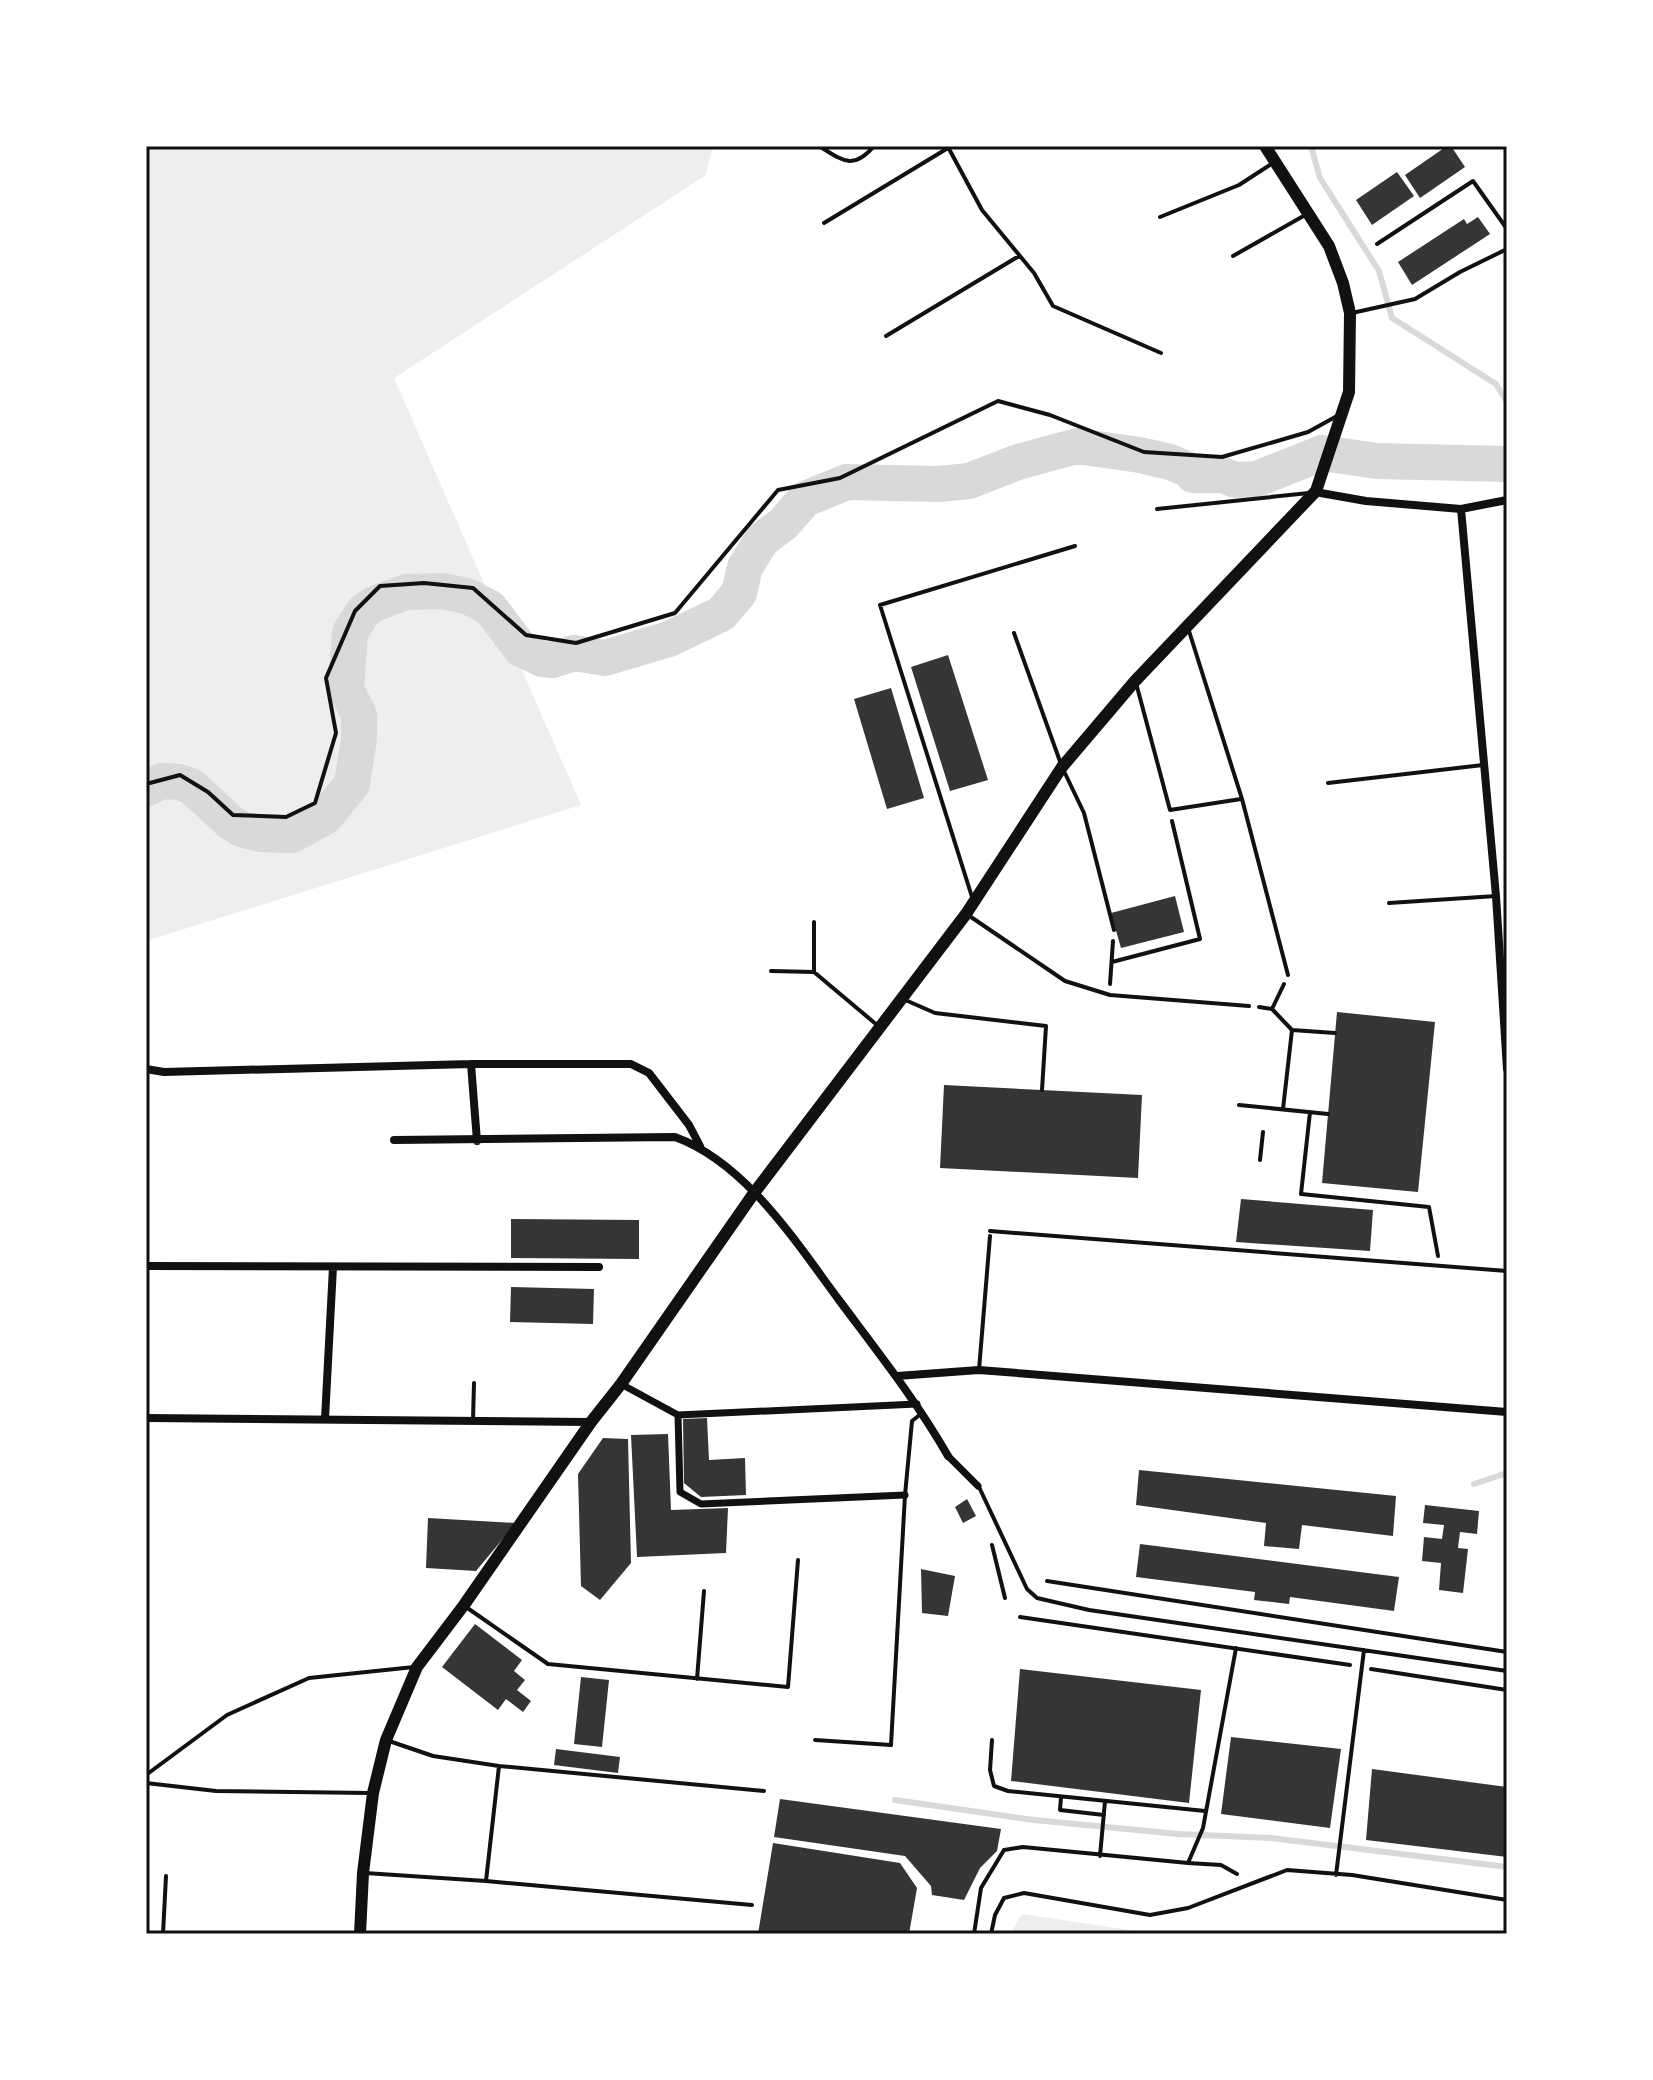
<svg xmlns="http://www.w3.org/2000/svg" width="1653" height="2080" font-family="Montserrat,sans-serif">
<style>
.green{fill:#eee}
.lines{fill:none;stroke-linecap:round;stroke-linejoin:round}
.stream{stroke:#d9d9d9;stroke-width:6}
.river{stroke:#d9d9d9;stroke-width:36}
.building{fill:#353535}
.path{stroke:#111;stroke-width:4}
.service{stroke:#111;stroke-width:4}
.pedestrian{stroke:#111;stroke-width:7}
.minor{stroke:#111;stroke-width:8}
.secondary{stroke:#111;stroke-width:12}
.neatline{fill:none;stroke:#111;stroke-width:3}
</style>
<rect width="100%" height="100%" fill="#fff"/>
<!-- green -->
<path class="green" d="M146,146H713L706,175L394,378L581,805L146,941Z
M1022,1914L1136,1931L1152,1934H1010Z"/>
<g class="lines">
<!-- stream -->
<path class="stream" d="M1311,146L1320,178L1379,271L1392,318L1496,384L1507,402
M1474,1484L1507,1473
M895,1800L1034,1820L1178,1834L1271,1838L1507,1867"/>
<!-- river -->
<path class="river" d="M146,789L162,781L179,782L191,786L230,822L243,830L261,834L292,835L325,817L352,784L359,739V715L346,689L350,632L364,611L374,604L406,592L442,591L467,596L490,608L521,649L542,659L552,660L574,653L605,658L669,639L721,614L739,593L745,567L762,540L783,524L805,499L847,482L938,484L969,481L1018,462L1077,446L1140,455L1170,462L1189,470L1193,475H1223L1235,480L1257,479L1322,453L1377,461L1507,464"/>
</g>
<!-- building -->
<path class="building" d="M1447,146H1451L1465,167L1420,198L1405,175Z
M1397,172L1414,196L1372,225L1356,200Z
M1478,217L1490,234L1412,285L1398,262L1464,219L1467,224Z
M948,655L988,780L950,791L911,667Z
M891,688L924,798L887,809L854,699Z
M1175,896L1184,932L1121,948L1111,913Z
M1337,1012L1435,1022L1418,1192L1322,1183Z
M944,1085L1142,1095L1138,1178L940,1168Z
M1241,1199L1373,1210L1370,1251L1236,1242Z
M511,1219L639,1220V1259L511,1258Z
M511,1287L594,1289L593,1324L510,1322Z
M707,1418L709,1460L745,1458L746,1495L701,1497L684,1483L683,1419Z
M668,1434L671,1510L728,1508L726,1553L637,1557L631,1435Z
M603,1438L628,1439L631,1563L600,1600L581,1586L578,1474Z
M1139,1470L1396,1496L1393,1536L1302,1525L1299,1549L1264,1546L1266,1523L1136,1505Z
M967,1499L976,1516L963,1523L955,1507Z
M1425,1505L1479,1511L1477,1534L1460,1532L1458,1548L1468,1549L1463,1593L1439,1590L1441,1563L1422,1561L1424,1537L1442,1539L1444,1525L1423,1523Z
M428,1518L516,1523L476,1571L426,1568Z
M1140,1544L1399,1577L1394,1611L1290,1597L1289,1604L1254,1600L1255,1592L1136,1577Z
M921,1569L955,1576L948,1616L922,1613Z
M475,1624L522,1660L514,1671L525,1680L517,1690L531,1701L523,1712L506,1699L498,1710L442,1667Z
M1020,1669L1201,1690L1189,1803L1011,1781Z
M581,1677L609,1680L602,1747L574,1744Z
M1231,1737L1341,1749L1330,1828L1221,1814Z
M556,1749L620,1757L618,1773L554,1765Z
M1372,1769L1507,1787V1857L1366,1840Z
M780,1799L1001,1829L997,1851L980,1868L964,1900L932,1895L931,1886L905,1856L774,1837Z
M773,1843L900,1863L917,1888L909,1934H758Z"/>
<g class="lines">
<!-- path -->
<path class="path" d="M1112,962L1200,939L1172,821
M1110,984L1113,941
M1259,1007L1272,1009L1292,1030L1335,1033
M1272,1009L1284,984
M1239,1105L1328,1114
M1283,1109L1292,1030
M1310,1112L1301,1194L1429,1207L1438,1256
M1260,1160L1263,1132
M992,1545L1005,1598
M1047,1581L1507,1652
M1020,1617L1350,1665
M1371,1669L1507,1690
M992,1740L990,1770L994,1786L1008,1791L1205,1811
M1061,1797L1060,1810L1104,1815
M1100,1856L1105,1801
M1188,1863L1221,1865L1237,1874
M974,1934L981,1888L1004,1850L1023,1847L1188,1863L1203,1828L1236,1648"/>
<!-- service -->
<path class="service" d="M819,146C842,160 853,171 874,146
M948,147L982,210L1034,273L1053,306L1161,353
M1160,217L1239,185L1273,163
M824,223L948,148
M1377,244L1473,181L1507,229
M1233,256L1307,214
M1352,313L1415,299L1460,272L1507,249
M886,336L1019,256
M1157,509L1309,493
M1189,631L1242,799L1288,975
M1014,633L1062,767L1084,813L1114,930
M1136,683L1170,810L1241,799
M1328,783L1483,765
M146,784L180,775L208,792L233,815L286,817L315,803L336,733L326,678L355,611L380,586L424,583L473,588L526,635L576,643L675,613L778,490L840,478L998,401L1050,415L1144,452L1222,457L1308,432L1337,416
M972,897L880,605L1075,546
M1389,903L1496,896
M968,915L1065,981L1110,995L1249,1006
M814,922V972L877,1025
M771,971L814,972
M903,999L935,1013L1046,1026L1042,1090
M990,1231L1507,1271
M979,1370L990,1236
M473,1420L474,1383
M979,1487L1027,1589L1037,1598L1089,1610L1507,1671
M466,1607L548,1664L788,1687L798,1560
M697,1679L704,1591
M815,1740L891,1745L905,1495L912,1421L922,1413
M389,1741L433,1756L499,1766L764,1791
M146,1775L227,1715L309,1678L414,1667
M146,1783L216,1791L370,1793
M365,1873L486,1881L752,1905
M1336,1875L1364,1650
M486,1881L499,1766
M163,1934L166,1876
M991,1934L995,1915L1004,1898L1024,1893L1150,1915L1188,1908L1287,1870L1352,1875L1507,1900"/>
<!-- pedestrian -->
<path class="pedestrian" d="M621,1384L678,1415L917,1404
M678,1415L680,1492L701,1504L905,1495
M948,1456L978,1486"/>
<!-- minor -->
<path class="minor" d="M1315,492L1366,501L1461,509L1507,500
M1461,509L1496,896L1507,1069
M471,1064L477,1141
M146,1069L164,1072L471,1064H631L649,1073L689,1125L700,1146
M394,1140L675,1137C746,1163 795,1241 839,1300C877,1351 916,1400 948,1456
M146,1266L599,1267
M897,1376L979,1370L1507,1412
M146,1418L591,1422
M325,1419L333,1267"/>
<!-- secondary -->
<path class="secondary" d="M360,1934L363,1873L373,1793L386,1740L417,1667L464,1605L591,1422L621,1384L754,1193L966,914L1062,767L1135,681L1316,491L1349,392L1350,313L1343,283L1329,246L1265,146"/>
</g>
<!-- border -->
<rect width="1653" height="2080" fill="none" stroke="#ffffff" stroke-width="296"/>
<rect x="148" y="148" width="1357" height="1784" class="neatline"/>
</svg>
